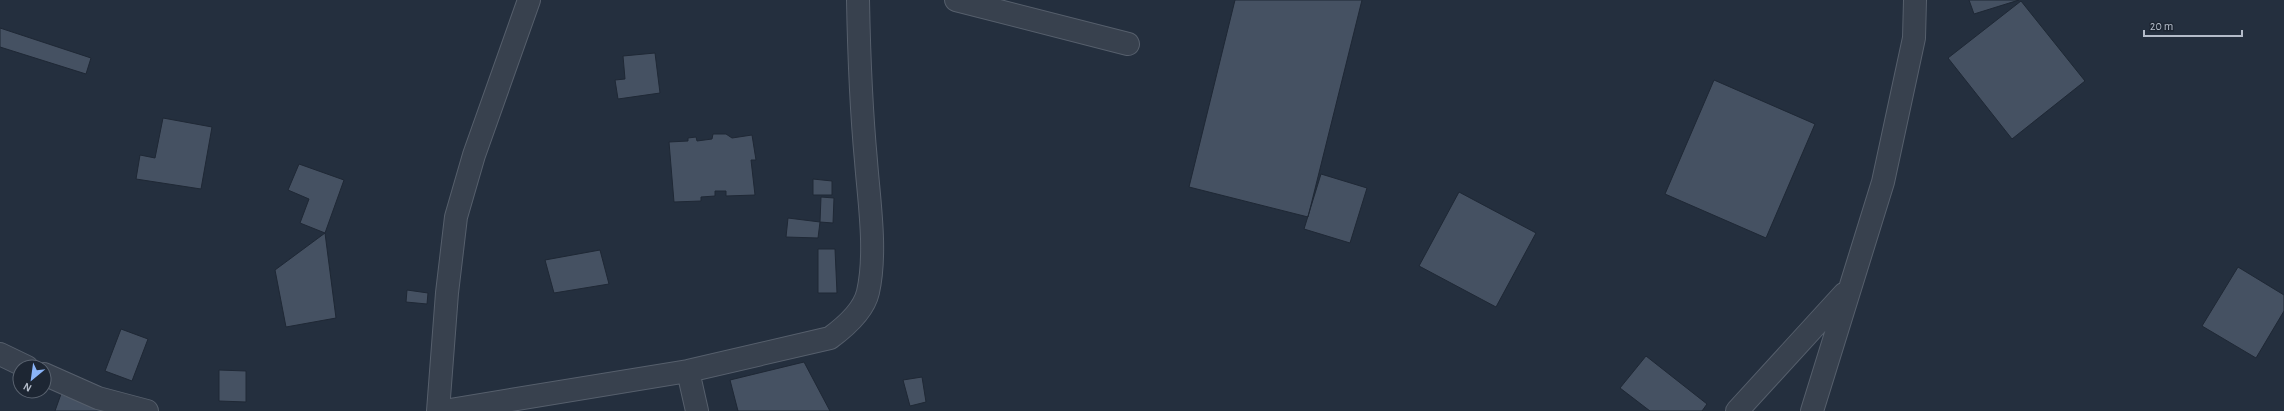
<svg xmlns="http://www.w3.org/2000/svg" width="2284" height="411" font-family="'Alegreya Sans',sans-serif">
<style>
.building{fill:#455162;stroke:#1f2835}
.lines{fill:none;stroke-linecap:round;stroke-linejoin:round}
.street-casing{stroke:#565f6c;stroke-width:24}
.street{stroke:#38414e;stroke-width:22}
</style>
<rect width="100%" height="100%" fill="#242f3e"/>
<!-- building -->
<path class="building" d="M1235,0H1362L1308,217L1189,187Z
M1969,0H2019L1974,14Z
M2021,1L2085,81L2012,139L1948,58Z
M0,28L91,58L86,74L0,47Z
M655,53L660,93L618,99L615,80L625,79L623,56Z
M1714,80L1815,124L1766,238L1665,194Z
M163,118L212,127L201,189L136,179L140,155L155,158Z
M713,134H726L732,138L752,135L756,160H751L755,195L726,196V191H715V196L701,197V201L674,202L669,142L688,141V138L696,137L697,141L712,139Z
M299,164L344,180L325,233L300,223L309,199L288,190Z
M1321,174L1367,188L1350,243L1304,229Z
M813,179L832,181V195H813Z
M1459,192L1536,233L1496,307L1419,266Z
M821,197L834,198L833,223L820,222Z
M788,218L820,222L818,238L786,237Z
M325,233L336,318L286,327L275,270Z
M818,249H835L837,293H818Z
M600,250L609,284L554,293L545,260Z
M2238,267L2284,295V311L2256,358L2202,326Z
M407,290L428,293L427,304L406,302Z
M121,329L148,339L132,381L105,371Z
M1646,356L1707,404L1702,411H1650L1620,388Z
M804,362L830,411H738L730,380Z
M219,370L246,371V402L219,401Z
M922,377L926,402L910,406L903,380Z
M61,394L105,411H55Z"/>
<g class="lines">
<defs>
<path id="street" d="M956,0L1128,44
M0,354L27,367
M688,371L697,411
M44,374L98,398L147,411
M438,411L447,293L456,217L474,155L529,0
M444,411L688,371L830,338C845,327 864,310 868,292C877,252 869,201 866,161C861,107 859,54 858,0
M1737,411L1844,294
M1812,411L1883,182L1914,38L1915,0"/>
</defs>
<!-- street casing -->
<use href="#street" class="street-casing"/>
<!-- street -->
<use href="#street" class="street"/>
</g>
<!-- north arrow -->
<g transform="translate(32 379) rotate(209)"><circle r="19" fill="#1d2633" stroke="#59626f"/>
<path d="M0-3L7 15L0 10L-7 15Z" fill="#8ab4f8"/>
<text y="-6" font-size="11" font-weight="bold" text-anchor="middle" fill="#b4bcc9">N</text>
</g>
<!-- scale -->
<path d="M2144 30v6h98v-6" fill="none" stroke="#b4bcc9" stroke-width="2"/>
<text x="2150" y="30" font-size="12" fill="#b4bcc9" stroke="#1d2633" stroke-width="3" paint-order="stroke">20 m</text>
</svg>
